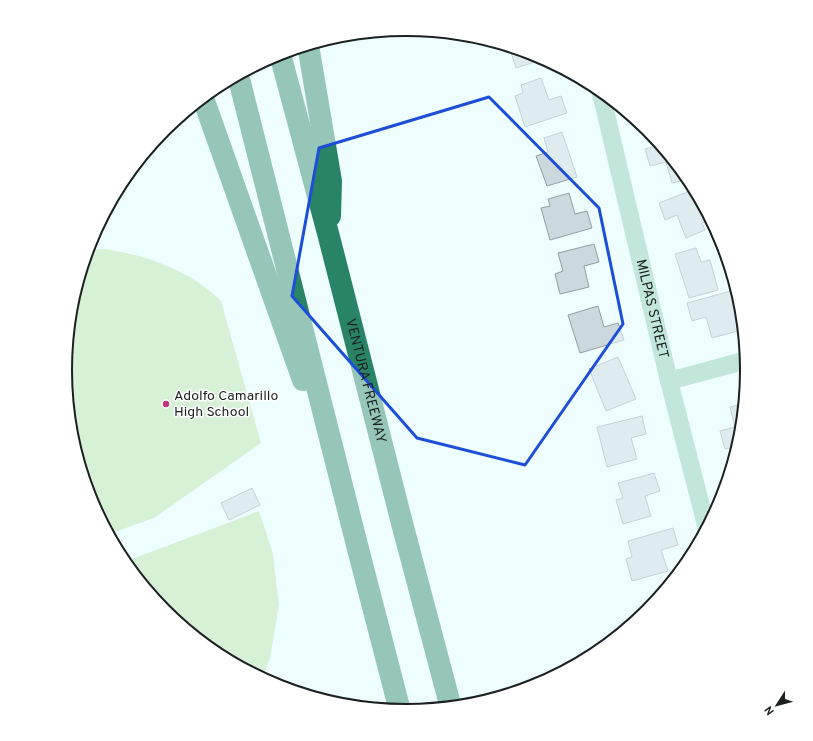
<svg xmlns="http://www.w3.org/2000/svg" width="813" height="741" font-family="Overpass,sans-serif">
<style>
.park{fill:#bae3a7}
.building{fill:#cbd8de;stroke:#929ea4}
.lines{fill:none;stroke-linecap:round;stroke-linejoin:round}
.minor{stroke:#8dc9b0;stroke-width:18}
.motorway{stroke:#298365;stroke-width:22}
.marked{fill:none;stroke:#1d4ed8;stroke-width:3;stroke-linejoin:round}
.poi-dot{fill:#bd397d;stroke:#fff;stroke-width:1.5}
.labels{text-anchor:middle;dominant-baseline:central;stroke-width:3;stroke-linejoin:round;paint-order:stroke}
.street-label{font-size:14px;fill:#1b2020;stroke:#fff}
.poi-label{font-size:14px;fill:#1b2020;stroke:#fff;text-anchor:start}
.rim{fill:none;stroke:#1b2020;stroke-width:2}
</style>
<rect width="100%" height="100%" fill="#eefefe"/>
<!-- park -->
<path class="park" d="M103,249C144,254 192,271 221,301L261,443L154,518L109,534L91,501L72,437L65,370L72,304L88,250Z
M259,511L273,554L279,605L270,658L262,679L217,654L165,612L124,562Z"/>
<!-- building -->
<path class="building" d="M509,46L537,55L544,59L516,68Z
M541,78L549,100L561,96L567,113L525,127L515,96L523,93L521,85Z
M562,132L577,177L547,186L536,156L548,152L544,138Z
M661,145L689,179L672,183L666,162L650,166L645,149Z
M695,189L711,220L702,223L705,230L686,238L677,215L665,220L659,203Z
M569,193L575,214L587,211L592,228L550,240L541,208L550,206L548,199Z
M594,244L599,262L584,266L589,287L560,294L555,274L563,271L558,253Z
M696,248L701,262L710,260L718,290L689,298L675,254Z
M731,291L742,330L712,338L706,317L692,321L687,303Z
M598,306L604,327L618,323L624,340L580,353L568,315Z
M618,357L636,399L606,411L589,369Z
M745,403L741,437L739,446L725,449L720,431L735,427L730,407Z
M642,416L646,434L631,438L637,459L607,467L597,427Z
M654,473L660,491L645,496L651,516L623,524L616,500L623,498L618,483Z
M252,488L260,505L229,520L221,503Z
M673,528L678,545L661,550L668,571L632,581L626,559L632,557L628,541Z
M666,589L656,603L653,594Z"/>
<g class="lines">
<!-- minor -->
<g class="minor">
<path id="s1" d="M600,89L669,381L707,529"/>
<path d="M669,381L747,360"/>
</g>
<!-- motorway -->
<g class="motorway">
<path d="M308,45L331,181L330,216"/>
<path id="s2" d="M280,54L329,237L403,527L451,708"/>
<path d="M238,75L357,545L400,711"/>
<path d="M203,98L303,380"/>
</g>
</g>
<!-- marked area -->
<path d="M0 0H813V741H0ZM489,97L599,208L623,324L525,465L417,438L292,296L319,148Z" fill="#eefefe" fill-opacity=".55" fill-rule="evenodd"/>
<path class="marked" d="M489,97L599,208L623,324L525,465L417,438L292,296L319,148Z"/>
<!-- markers -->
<circle class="poi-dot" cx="166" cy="404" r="4"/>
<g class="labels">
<!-- street labels -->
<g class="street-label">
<text stroke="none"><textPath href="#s1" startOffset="226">MILPAS STREET</textPath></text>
<text stroke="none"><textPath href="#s2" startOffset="338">VENTURA FREEWAY</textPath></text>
</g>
<!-- poi labels -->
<g class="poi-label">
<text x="174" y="396">Adolfo Camarillo<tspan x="174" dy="16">High School</tspan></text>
</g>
</g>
<!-- crop -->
<path d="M0 0H813V741H0ZM72 370a334 334 0 1 1 668 0a334 334 0 1 1-668 0Z" fill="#fff" fill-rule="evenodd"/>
<path class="rim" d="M72 370a334 334 0 1 1 668 0a334 334 0 1 1-668 0Z"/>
<!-- north arrow -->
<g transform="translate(777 705) rotate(234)" stroke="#ffffff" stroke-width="3" paint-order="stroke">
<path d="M0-3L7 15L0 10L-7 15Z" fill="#1b2020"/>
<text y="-6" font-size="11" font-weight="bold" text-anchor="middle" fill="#1b2020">N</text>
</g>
</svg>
